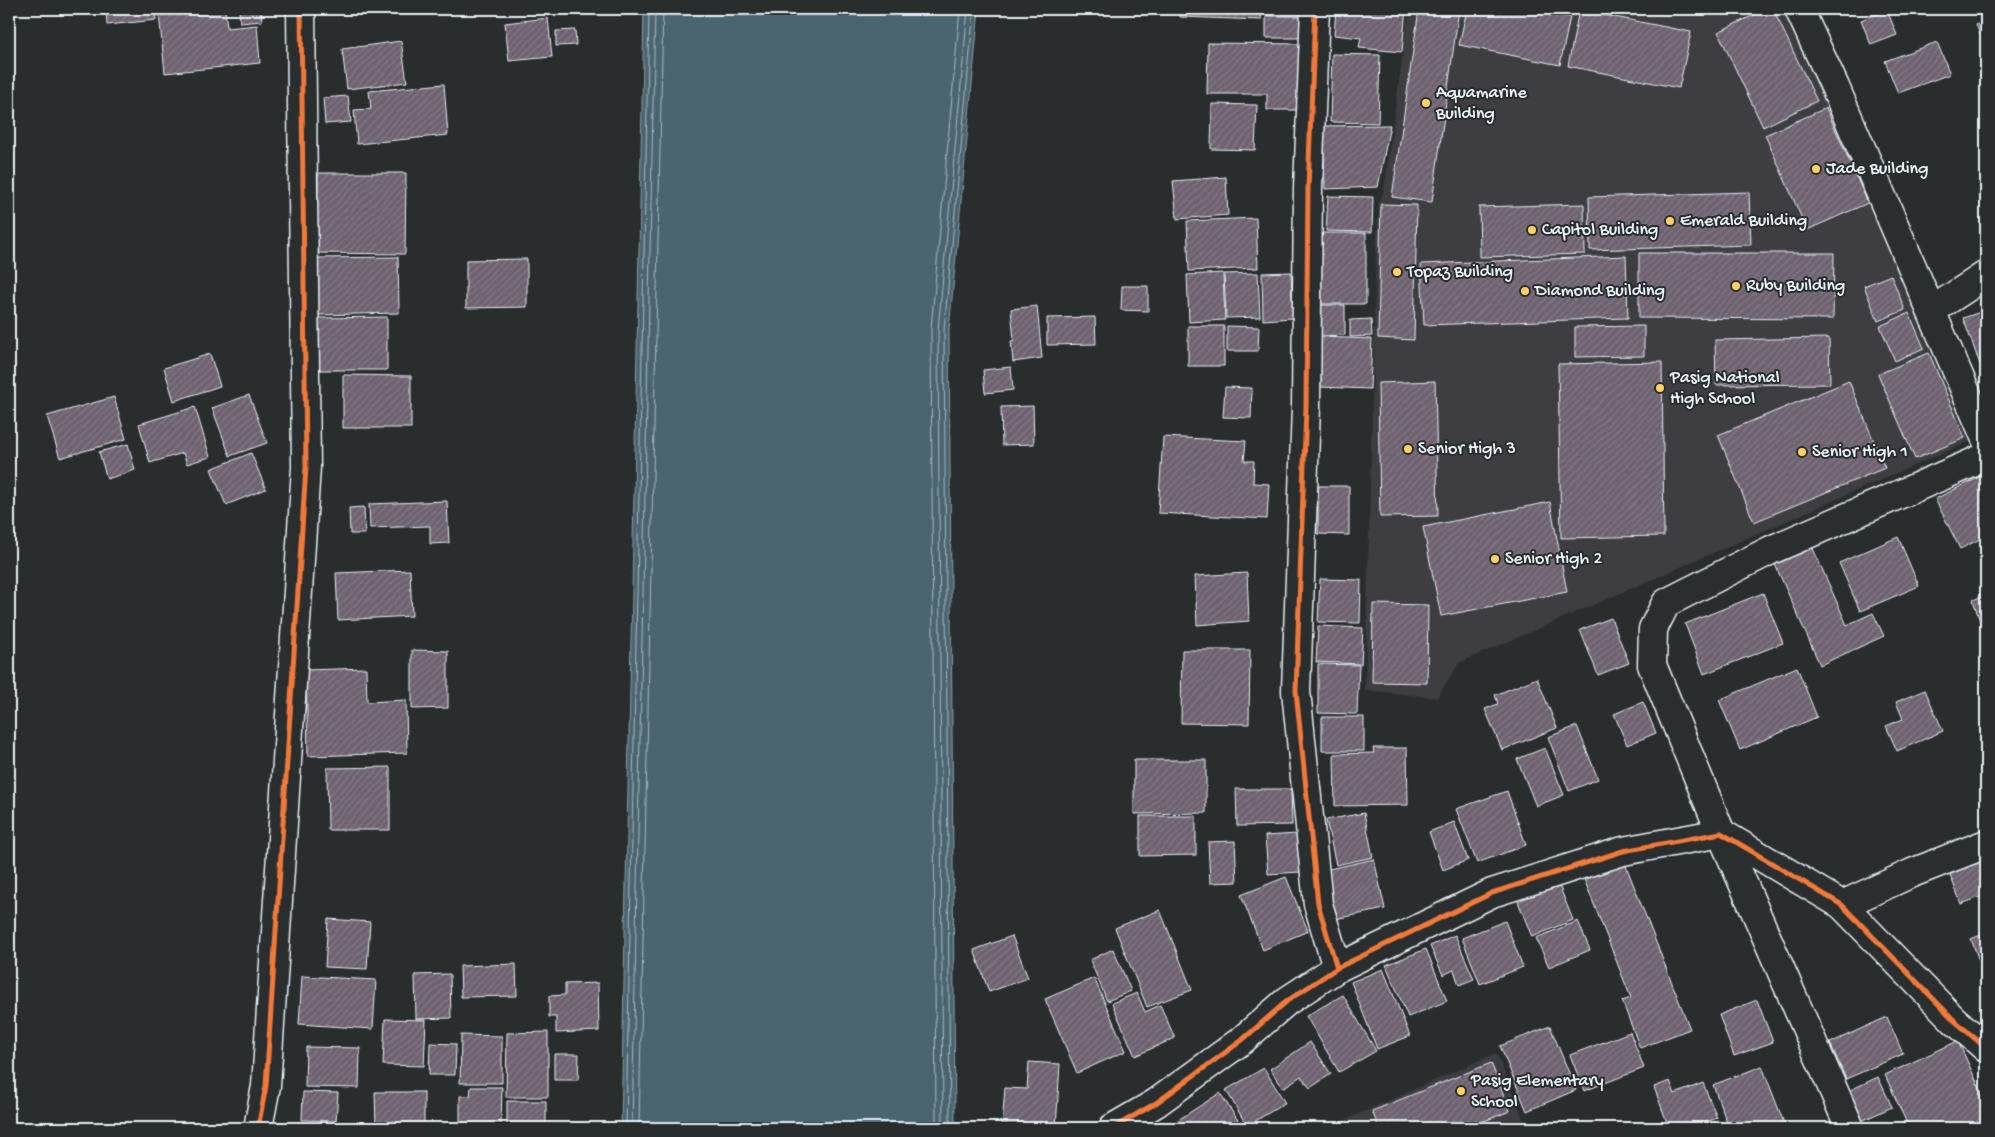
<svg xmlns="http://www.w3.org/2000/svg" width="1995" height="1137" font-family="'Gochi Hand',sans-serif">
<style>
.built{fill:#3e3d42}
.water{fill:#4b6570;stroke:#8a9da6}
.lines{fill:none;stroke-linecap:round;stroke-linejoin:round}
.shore{stroke:#a9b9c2;stroke-width:1}
.building{fill:url(#building-hatch);stroke:#e8f1f8}
.minor-casing{stroke:#e8f1f8;stroke-width:31}
.minor{stroke:#2a2d2e;stroke-width:28}
.cycleway-casing{stroke:#2a2d2e;stroke-width:8}
.cycleway{stroke:#f17a3a;stroke-width:5}
.poi-dot{fill:#ffd166;stroke:#2a2d2e;stroke-width:2}
.labels{text-anchor:middle;dominant-baseline:central;stroke-width:4;stroke-linejoin:round;paint-order:stroke}
.poi-label{font-size:18px;fill:#e8f1f8;stroke:#2a2d2e;text-anchor:start}
</style>
<defs>
<pattern id="building-hatch" width="6" height="6" patternUnits="userSpaceOnUse" patternTransform="scale(1.25)"><rect width="6" height="6" fill="#6e6270"/><path d="M-1 1l2-2M0 6l6-6M5 7l2-2" fill="none" stroke="#837985"/></pattern>
</defs>
<rect width="100%" height="100%" fill="#2a2d2e"/>
<filter id="ink" filterUnits="userSpaceOnUse"><feTurbulence type="fractalNoise" baseFrequency=".02" numOctaves="2"/><feDisplacementMap in="SourceGraphic" scale="10" xChannelSelector="R" yChannelSelector="G"/><feConvolveMatrix kernelMatrix="1 2 1 2 8 2 1 2 1" color-interpolation-filters="sRGB"/></filter>
<g filter="url(#ink)">
<!-- built -->
<path class="built" d="M1409,9H1788L1971,441L1459,663L1437,698L1365,690L1376,249L1379,204L1384,190Z
M1496,1053L1527,1128H1327Z"/>
<!-- water -->
<path class="water" d="M644,9H979L949,330L955,1128H621Z"/>
<g class="lines">
<!-- shore -->
<path class="shore" d="M626,1128L649,9
M632,1128L655,9
M639,1128L663,9
M936,1128L931,329L960,9
M943,1128L938,330L968,9
M950,1128L944,330L974,9"/>
</g>
<!-- building -->
<path class="building" d="M106,9H155L156,20L107,25Z
M199,9H225L227,28L257,25L260,63L165,73L159,13Z
M239,9H261L262,21L240,23Z
M1181,9H1262L1261,20L1180,17Z
M1336,9H1406L1402,52L1359,48L1361,38L1334,35Z
M1419,9H1459L1432,202L1392,197Z
M1467,9H1529L1570,17L1560,65L1459,45Z
M1767,9H1773L1817,101L1763,127L1718,32Z
M1579,10L1691,32L1679,88L1568,66Z
M1887,10L1897,35L1871,45L1861,20Z
M1266,16H1302L1301,38H1266Z
M548,18L552,57L509,61L505,23Z
M1986,20V47L1976,25Z
M575,30L576,45L556,46V31Z
M401,41L407,82L347,89L342,49Z
M1937,42L1950,74L1898,93L1885,61Z
M1208,43L1305,44L1304,110H1267V94H1207Z
M1332,54L1380,55L1378,123L1330,122Z
M444,84L448,135L357,144L354,110L371,109L369,91Z
M348,96L351,122L325,124L323,98Z
M1212,104L1257,105L1255,150L1211,149Z
M1826,108L1868,203L1807,230L1765,135Z
M1390,125L1378,187L1325,189L1323,126Z
M318,173H406L405,254L317,253Z
M1226,177L1228,215L1177,219L1173,181Z
M1749,192L1751,245L1590,250L1589,197Z
M1328,196L1373,197L1372,232L1326,231Z
M1381,204L1417,205L1414,340L1378,338Z
M1584,204L1585,254L1480,257L1479,207Z
M1256,218L1258,268L1189,271L1187,221Z
M1321,233H1366V304H1321Z
M1639,253H1834L1833,319L1639,318Z
M1626,256L1628,318L1424,325L1421,264Z
M398,257L399,313L317,315L316,258Z
M527,259V307L466,308V260Z
M1291,272L1293,318L1263,320L1262,273Z
M1223,273L1225,320L1189,322L1187,275Z
M1258,273L1260,317L1226,318L1224,274Z
M1891,275L1905,310L1878,321L1864,286Z
M1122,286H1148V311L1121,310Z
M1318,305H1345V335L1318,336Z
M1037,306L1042,358L1013,362L1011,341L1014,340L1011,309Z
M1986,310V365L1981,367L1963,318Z
M1909,313L1924,348L1895,361L1880,326Z
M387,317V370H316V318Z
M1095,317L1096,344L1047,345V318Z
M1371,319L1372,336L1350,337V320Z
M1188,326H1224V366H1188Z
M1227,326L1259,327L1258,351H1227Z
M1644,326V356L1575,357V327Z
M1321,337L1372,339L1370,389L1320,387Z
M1829,338L1830,384L1716,385L1715,340Z
M1929,353L1965,438L1915,459L1878,374Z
M210,354L220,386L174,401L164,368Z
M1662,362L1664,536L1561,538L1558,364Z
M1011,367L1013,390L985,393L983,370Z
M343,375L411,376V428H343Z
M1435,381L1438,516L1380,517L1378,383Z
M1849,381L1885,468L1754,522L1718,435Z
M1225,387L1252,388L1251,418L1223,417Z
M249,395L267,443L230,456L212,408Z
M114,397L126,439L60,458L47,416Z
M1033,406L1034,444L1002,445L1001,407Z
M195,407L210,457L187,464L183,453L150,463L139,424Z
M1163,437L1246,441L1244,461H1254L1253,483L1269,484L1267,519L1158,513Z
M128,444L135,470L107,479L99,452Z
M251,453L266,489L226,505L211,469Z
M1986,474V536L1960,549L1935,499Z
M1318,486H1349V535L1318,534Z
M447,501L449,543L430,544V526L370,528L369,504Z
M1550,502L1567,592L1441,616L1423,527Z
M364,507L365,534H350L349,508Z
M1898,537L1919,586L1860,611L1839,563Z
M1811,544L1847,625L1873,613L1884,636L1820,665L1773,560Z
M410,570L412,616L338,620L336,573Z
M1247,573L1249,621L1197,625L1195,576Z
M1320,579L1361,580L1360,623L1318,622Z
M1763,593L1783,643L1704,674L1685,624Z
M1986,595V639L1973,600Z
M1373,604L1428,605L1427,683L1372,682Z
M1611,618L1629,663L1598,675L1580,630Z
M1318,626L1363,628L1361,664L1316,662Z
M412,650L448,651V708L412,709Z
M1182,650H1250L1249,724L1181,723Z
M1318,664L1359,665L1357,714L1318,713Z
M1797,667L1817,717L1740,750L1719,700Z
M366,668L367,702L406,700L407,753L308,756L306,670Z
M1537,678L1557,728L1502,750L1485,709L1498,704L1495,695Z
M1925,690L1943,731L1897,751L1886,726L1903,719L1896,702Z
M1643,702L1656,733L1627,745L1614,714Z
M1322,717H1364V751H1322Z
M1577,726L1598,779L1569,791L1548,737Z
M1373,748H1407L1408,805L1335,806L1334,754L1374,753Z
M1545,748L1564,795L1536,806L1517,759Z
M1134,760H1206V813L1134,814Z
M390,767V830H328L327,768Z
M1236,789H1291L1292,825L1237,826Z
M1507,791L1526,845L1477,863L1456,809Z
M1364,813L1373,857L1336,865L1326,820Z
M1140,816H1196V855L1140,856Z
M1454,822L1468,860L1443,870L1429,832Z
M1297,834L1300,872L1268,874L1265,836Z
M1235,841L1237,882L1210,883L1208,842Z
M1621,853L1690,1029L1640,1048L1622,1001L1631,998L1580,869Z
M1374,859L1385,909L1335,919L1325,870Z
M1984,859L1986,864V895L1961,904L1949,872Z
M1286,877L1308,931L1263,950L1241,895Z
M1558,883L1573,920L1532,937L1517,899Z
M1160,910L1192,990L1147,1007L1115,928Z
M328,919L370,922L367,969L325,967Z
M1505,921L1523,967L1480,984L1462,938Z
M1578,921L1590,950L1549,967L1536,938Z
M1986,933V979L1971,939Z
M1455,935L1474,979L1459,985L1454,970L1443,975L1430,946Z
M1012,936L1028,978L989,992L974,950Z
M1113,949L1131,991L1107,1001L1090,960Z
M1426,949L1447,1001L1408,1017L1386,965Z
M516,964L517,996L461,997L460,966Z
M1383,969L1410,1036L1377,1049L1351,982Z
M450,974L451,1018L416,1019L415,975Z
M302,976L376,980L373,1029L299,1024Z
M1094,978L1126,1051L1077,1073L1045,999Z
M598,983L599,1031L556,1033V1017H549V996L565,995V984Z
M1137,993L1145,1012L1160,1005L1175,1038L1135,1056L1112,1003Z
M1343,995L1376,1051L1339,1072L1306,1016Z
M1757,1000L1773,1042L1734,1056L1719,1015Z
M1887,1017L1903,1054L1846,1079L1830,1043Z
M385,1019L426,1020L424,1066L383,1065Z
M1550,1026L1576,1090L1527,1111L1500,1046Z
M548,1032V1097H506L507,1033Z
M1630,1032L1644,1068L1584,1091L1570,1055Z
M461,1035L502,1036V1083H460Z
M1958,1041L1986,1102V1128H1909L1885,1075Z
M1310,1042L1331,1074L1310,1088L1301,1076L1283,1088L1270,1069Z
M430,1043L456,1044L455,1075H429Z
M306,1047L360,1048L359,1088L305,1087Z
M554,1054H579L578,1080H554Z
M1029,1062L1060,1064L1056,1128L1002,1125L1005,1088L1027,1089Z
M1491,1063L1510,1111L1466,1128H1379L1372,1111Z
M1762,1066L1784,1123L1772,1128H1729L1713,1085Z
M1264,1068L1285,1103L1247,1126L1226,1090Z
M1878,1077L1892,1107L1857,1123L1844,1093Z
M1670,1081L1675,1094L1703,1083L1717,1118L1691,1128H1669L1654,1087Z
M471,1087H502L501,1128H460V1096H470Z
M303,1092L338,1093L336,1121L302,1120Z
M375,1092H424V1128H376Z
M1220,1093L1243,1128H1167V1127Z
M507,1101H546V1128H507Z"/>
<g class="lines">
<defs>
<path id="minor" d="M1315,9L1308,188L1306,407L1296,691L1318,904L1337,968
M1799,9L1835,87L1986,439
M1931,311L1986,275
M1842,905L1912,873L1986,844
M258,1128L266,1086L306,467L301,9
M1113,1128L1156,1103L1241,1041L1287,1001L1337,968L1492,893L1623,851L1721,833L1842,905L1954,1020L1986,1048
M1850,1128L1721,833L1652,665L1653,629L1666,603L1771,550L1986,457"/>
</defs>
<!-- minor casing -->
<use href="#minor" class="minor-casing"/>
<!-- minor -->
<use href="#minor" class="minor"/>
<defs>
<path id="cycleway" d="M1315,9L1308,188L1306,407L1296,691L1318,904L1337,968
M258,1128L266,1086L306,467L301,9
M1113,1128L1156,1103L1241,1041L1287,1001L1337,968L1492,893L1623,851L1721,833L1842,905L1954,1020L1986,1048"/>
</defs>
<!-- cycleway casing -->
<use href="#cycleway" class="cycleway-casing"/>
<!-- cycleway -->
<use href="#cycleway" class="cycleway"/>
</g>
</g>
<!-- markers -->
<g class="poi-dot">
<circle cx="1426" cy="103" r="5"/>
<circle cx="1816" cy="169" r="5"/>
<circle cx="1670" cy="221" r="5"/>
<circle cx="1532" cy="230" r="5"/>
<circle cx="1397" cy="272" r="5"/>
<circle cx="1736" cy="286" r="5"/>
<circle cx="1525" cy="291" r="5"/>
<circle cx="1660" cy="388" r="5"/>
<circle cx="1408" cy="449" r="5"/>
<circle cx="1802" cy="452" r="5"/>
<circle cx="1495" cy="559" r="5"/>
<circle cx="1461" cy="1091" r="5"/>
</g>
<g class="labels">
<!-- poi labels -->
<g class="poi-label">
<text x="1436" y="93">Aquamarine<tspan x="1436" dy="21">Building</tspan></text>
<text x="1826" y="169">Jade Building</text>
<text x="1680" y="221">Emerald Building</text>
<text x="1542" y="230">Capitol Building</text>
<text x="1407" y="272">Topaz Building</text>
<text x="1746" y="286">Ruby Building</text>
<text x="1535" y="291">Diamond Building</text>
<text x="1670" y="378">Pasig National<tspan x="1670" dy="21">High School</tspan></text>
<text x="1418" y="449">Senior High 3</text>
<text x="1812" y="452">Senior High 1</text>
<text x="1505" y="559">Senior High 2</text>
<text x="1471" y="1081">Pasig Elementary<tspan x="1471" dy="21">School</tspan></text>
</g>
</g>
<!-- margin -->
<rect width="1995" height="1137" fill="none" stroke="#2a2d2e" stroke-width="30"/>
<rect x="15" y="15" width="1965" height="1107" fill="none" stroke="#e8f1f8" stroke-width="2" filter="url(#ink)"/>
</svg>
